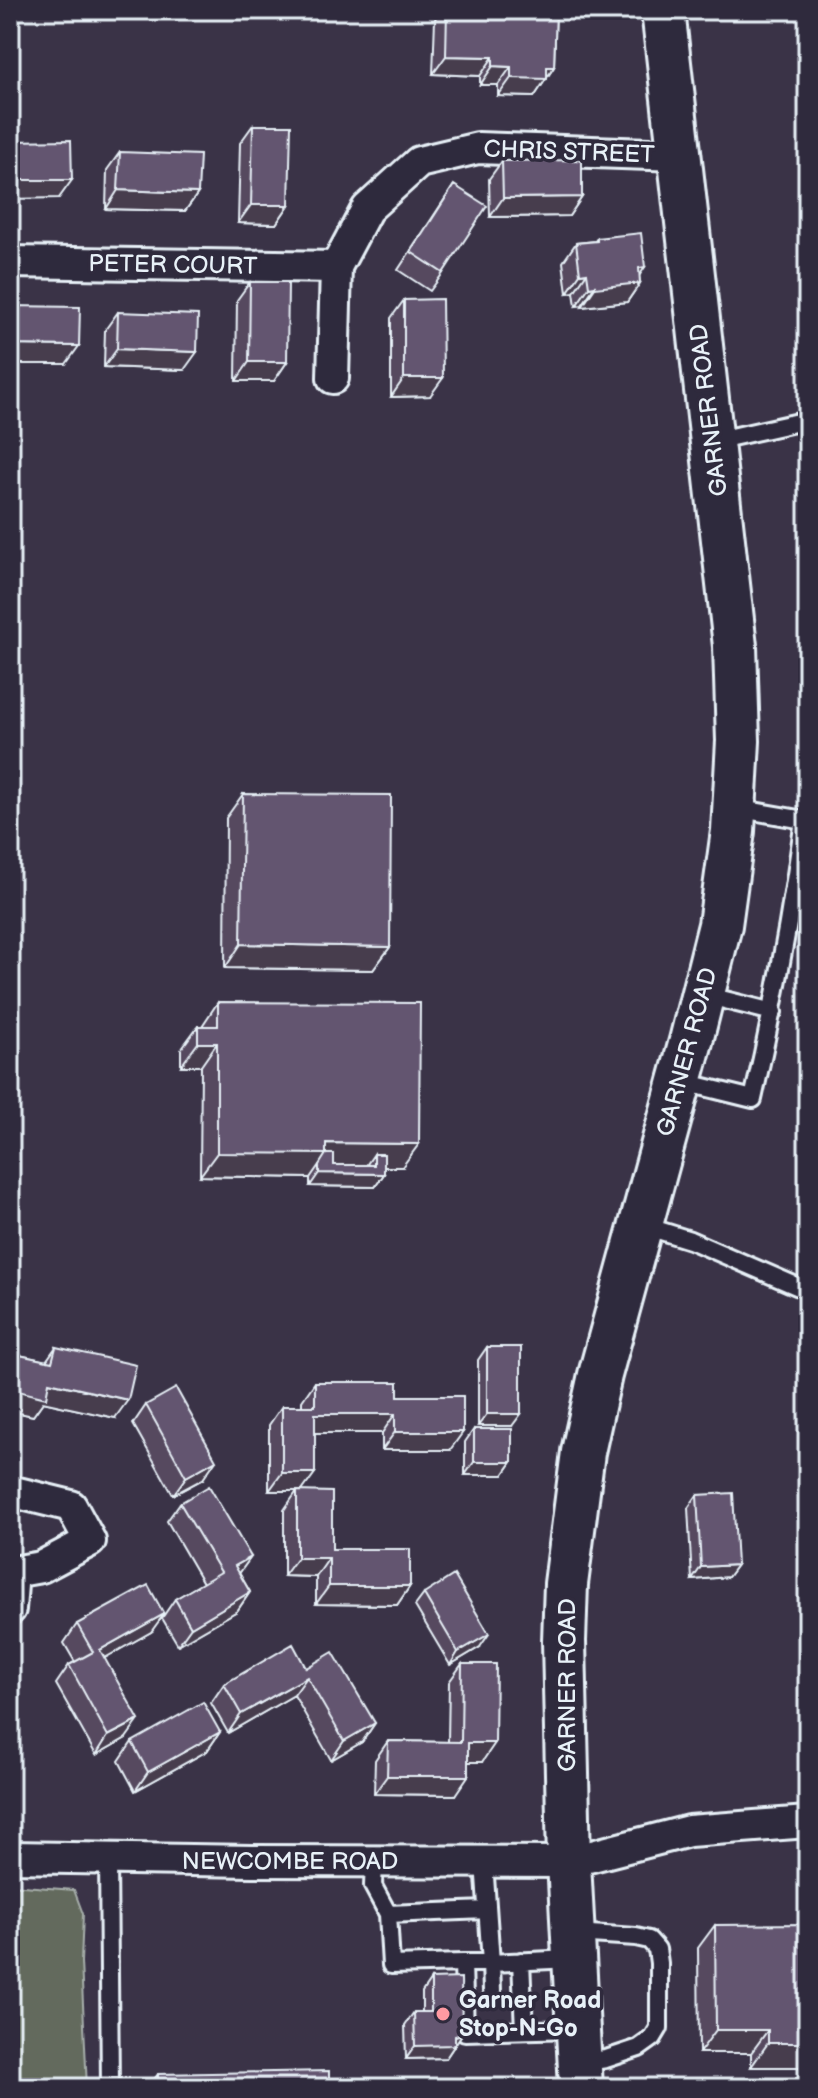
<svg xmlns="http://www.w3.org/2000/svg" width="818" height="2098" font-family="'Balsamiq Sans',sans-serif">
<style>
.green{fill:#636a5d;stroke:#a6aeaa;stroke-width:2}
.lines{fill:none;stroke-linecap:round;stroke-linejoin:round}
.service-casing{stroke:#e8f1f8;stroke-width:22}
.minor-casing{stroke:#e8f1f8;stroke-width:36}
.secondary-casing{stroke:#e8f1f8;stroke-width:48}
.service{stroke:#2f2a3d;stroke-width:16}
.minor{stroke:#2f2a3d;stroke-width:30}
.secondary{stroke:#2f2a3d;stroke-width:42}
.wall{fill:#56495f;stroke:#e8f1f8;stroke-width:2}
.shaded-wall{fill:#463c4e;stroke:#e8f1f8;stroke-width:2}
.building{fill:#64556f;stroke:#e8f1f8;stroke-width:2}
.poi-dot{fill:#ff9aa2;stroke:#2f2a3d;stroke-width:3}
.labels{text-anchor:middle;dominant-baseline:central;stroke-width:7;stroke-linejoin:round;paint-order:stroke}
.street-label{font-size:24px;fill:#e8f1f8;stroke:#2f2a3d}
.poi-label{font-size:24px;font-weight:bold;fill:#e8f1f8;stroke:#2f2a3d;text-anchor:start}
</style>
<rect width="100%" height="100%" fill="#3a3347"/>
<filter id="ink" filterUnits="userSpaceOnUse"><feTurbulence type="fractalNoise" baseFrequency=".0125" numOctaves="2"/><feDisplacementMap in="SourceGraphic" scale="16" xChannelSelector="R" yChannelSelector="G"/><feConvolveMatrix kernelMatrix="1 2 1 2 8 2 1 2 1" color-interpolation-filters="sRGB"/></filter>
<g filter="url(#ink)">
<!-- green -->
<path class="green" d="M10,1885L74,1890L83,1914L81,1962L87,2088H10Z"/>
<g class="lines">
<defs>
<path id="service" d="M714,441L808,420
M705,995L773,1012
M680,1081L753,1099C774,1007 791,914 804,820L736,808
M642,1225L690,1240L801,1288
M108,1858L110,2088
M374,1862L373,1886L388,1914
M484,1862L491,1963L572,1959
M575,1933L636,1937L649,1940L657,1949L659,1963V2028L653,2038L639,2048L606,2059L580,2063
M521,1961L524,2030
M463,1963L391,1965L388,1914L486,1910
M492,1991L491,1963H463L465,2032L576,2029"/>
<path id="minor" d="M10,262L336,267
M333,378L336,267L367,209L419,162L478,148L679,155
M10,1491L71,1506L90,1541L41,1567L13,1572
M10,1609L13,1572
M10,1857L252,1861L569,1862L689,1831L808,1822"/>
<path id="secondary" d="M581,2088L569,1862L564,1641L566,1584L583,1452L600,1375L691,1041L720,925L733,831L738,741L735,646L663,10"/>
</defs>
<!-- service casing -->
<use href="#service" class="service-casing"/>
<!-- minor casing -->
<use href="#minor" class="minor-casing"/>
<!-- secondary casing -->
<use href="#secondary" class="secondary-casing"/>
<!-- service -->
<use href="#service" class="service"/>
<!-- minor -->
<use href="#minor" class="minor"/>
<!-- secondary -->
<use href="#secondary" class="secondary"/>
</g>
<!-- wall -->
<path class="wall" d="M441,10H556L554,67L534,97L498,96V85H480V76L433,74L435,19Z
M253,125L289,205L276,224L238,223L240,143Z
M120,152L198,193L185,211L106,209L107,170Z
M502,161L582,197L569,216L490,217L489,179Z
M454,185L443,273L430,291L398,270Z
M597,238L639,276L640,283L627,302L582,307V305L576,306L574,292L567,293L563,262L576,243L595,241Z
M250,282L287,362L274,381H236L237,300Z
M404,300L430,396L391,397V318Z
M118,312L184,370L104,367L105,330Z
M243,794L390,947L373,970L225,968L226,818Z
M218,1002L402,1167H384V1174L375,1187L310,1186V1178L200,1176L201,1066H181V1049L198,1026H202Z
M56,1347L115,1418L43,1402L33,1416L10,1411V1353L46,1361Z
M487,1347L512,1426H478V1360Z
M315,1382L398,1396L450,1450H382V1433H315L302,1491H269V1425L282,1406H302V1401Z
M146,1405L203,1479L173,1495L133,1424Z
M474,1429L512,1462L503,1475H465V1442Z
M297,1491L332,1549L410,1586L397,1605L316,1604V1577L284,1576V1510Z
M697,1495L737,1565L728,1577L692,1580L688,1508Z
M180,1503L251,1557L239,1573L250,1592L237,1611L178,1645L162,1618L175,1599L203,1583L167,1521Z
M424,1594L480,1647L450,1665L415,1606Z
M77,1624L151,1632L104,1658L126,1738L96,1755L56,1684L69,1665L75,1662L64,1643Z
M462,1664L482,1762H468L455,1795L374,1794L375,1760L388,1741L448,1742L449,1682Z
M306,1668L375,1723L362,1742L331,1760L294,1695L228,1733L211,1703L224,1684Z
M220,1732L207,1751L135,1791L119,1761L132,1742Z
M715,1925L808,2067H751V2053H699L698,1948Z
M431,1979L462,2034L446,2058L406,2059L405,2025L414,2012H422V1992Z
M158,2074L329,2088H148Z"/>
<!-- shaded-wall -->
<path class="shaded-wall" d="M446,56L493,57L480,76L433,74Z
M493,66L511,67L498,85H480Z
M547,67H554L534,97L498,96L511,78Z
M10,180H72L59,198L10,199Z
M118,190L198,193L185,211L106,209Z
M582,197L569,216L490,217L503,198Z
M251,205H289L276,224L238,223Z
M645,267L634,284L640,283L627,302L582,307L595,288L639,268Z
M587,273L574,292L567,293L580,274Z
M595,286L582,305L576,306L589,287Z
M10,345L79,346L66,364H10Z
M117,349L197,352L184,370L104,367Z
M249,362H287L274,381H236Z
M404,378H443L430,396L391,397Z
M241,944L390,947L373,970L225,968Z
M198,1043H217L201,1066H181Z
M326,1143L419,1144L402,1167H373L374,1165V1154L365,1167L319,1165L310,1178L200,1176L217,1153Z
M319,1173L384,1174L375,1187L310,1186Z
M49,1382L128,1400L115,1418L43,1402L33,1416L10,1411V1389Z
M315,1414H395L382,1433H302Z
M487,1414H521L512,1426H478Z
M395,1432H463L450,1450H382Z
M216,1460L203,1479L173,1495L186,1477Z
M474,1462H512L503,1475H465Z
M282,1473H315L302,1491H269Z
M251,1557L238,1575L235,1566Z
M297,1558H329L316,1577L284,1576Z
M737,1565L728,1577L692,1580L701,1567Z
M329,1586H410L397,1605L316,1604Z
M250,1592L237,1611L178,1645L191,1627Z
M164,1614L151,1632L87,1668L100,1650Z
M489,1634L480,1647L450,1665L458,1652Z
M307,1677L294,1695L228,1733L241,1714Z
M139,1720L126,1738L96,1755L108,1736Z
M375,1723L362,1742L331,1760L344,1741Z
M220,1732L207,1751L135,1791L148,1772Z
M468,1743H495L482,1762H455Z
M387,1776H468L455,1795L374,1794Z
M716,2030H768L751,2053H699Z
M462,2034L446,2058L406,2059L415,2046Z
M768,2043H808V2067H751Z"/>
<!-- building -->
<path class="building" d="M447,10H556L554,67H547V79L511,78V67L493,66V57L446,56Z
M253,125H291L289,205H251Z
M71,140L72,180H10V141Z
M120,152L200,155L198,193L118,190Z
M582,160V197L503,198L502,161Z
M454,185L487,206L443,273L411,252Z
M641,233L645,267L639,268L640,283L595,288V286L589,287L587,273L580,274L576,243L597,241V238Z
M250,282H288L287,362H249Z
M442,299L443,378H404V300Z
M10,306L80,307L79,346L10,345Z
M118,312L198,315L197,352L117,349Z
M243,794L391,795L390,947L241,944Z
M218,1002L420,1003L419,1144L326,1143V1154L217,1153V1043H198V1026H218Z
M326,1154H334V1165H374V1154H384V1174L319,1173V1165Z
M56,1347L136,1365L128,1400L49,1382L46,1398L10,1389V1353L52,1362Z
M487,1347H521V1414H487Z
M315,1382H398V1396H463V1432H395V1414H315V1473H282V1406H315Z
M176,1388L216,1460L186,1477L146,1405Z
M474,1429H512V1462H474Z
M209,1486L251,1557L235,1566L250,1592L191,1627L175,1599L221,1572L180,1503Z
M297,1491L332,1492V1549H410V1586H329V1558H297Z
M733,1493L737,1565L701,1567L697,1495Z
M454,1575L489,1634L458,1652L424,1594Z
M148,1585L164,1614L100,1650L139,1720L108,1736L69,1665L93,1652L77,1624Z
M293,1644L306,1668L333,1652L375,1723L344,1741L307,1677L241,1714L224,1684Z
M462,1664H496L495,1743H468V1776H387L388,1741L461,1742Z
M203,1702L220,1732L148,1772L132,1742Z
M808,1924V2043H768V2030H716L715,1925Z
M461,1978L462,2034L455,2036V2045L415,2046L414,2012H431V1979Z
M329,2071V2088H158V2074Z"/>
</g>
<!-- markers -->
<circle class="poi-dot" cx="443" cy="2014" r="8"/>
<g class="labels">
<!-- street labels -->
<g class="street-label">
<text transform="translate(569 152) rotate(2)">CHRIS STREET</text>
<text transform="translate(173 265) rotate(1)">PETER COURT</text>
<text transform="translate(709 410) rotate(-97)">GARNER ROAD</text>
<text transform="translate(687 1052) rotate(-75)">GARNER ROAD</text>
<text transform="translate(567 1685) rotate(-90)">GARNER ROAD</text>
<text x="290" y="1861">NEWCOMBE ROAD</text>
</g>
<!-- poi labels -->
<g class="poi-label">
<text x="459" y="2000">Garner Road<tspan x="459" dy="28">Stop-N-Go</tspan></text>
</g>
</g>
<!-- margin -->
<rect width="818" height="2098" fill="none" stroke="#2f2a3d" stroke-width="40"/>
<rect x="20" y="20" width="778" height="2058" fill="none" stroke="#e8f1f8" stroke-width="3" filter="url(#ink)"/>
</svg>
